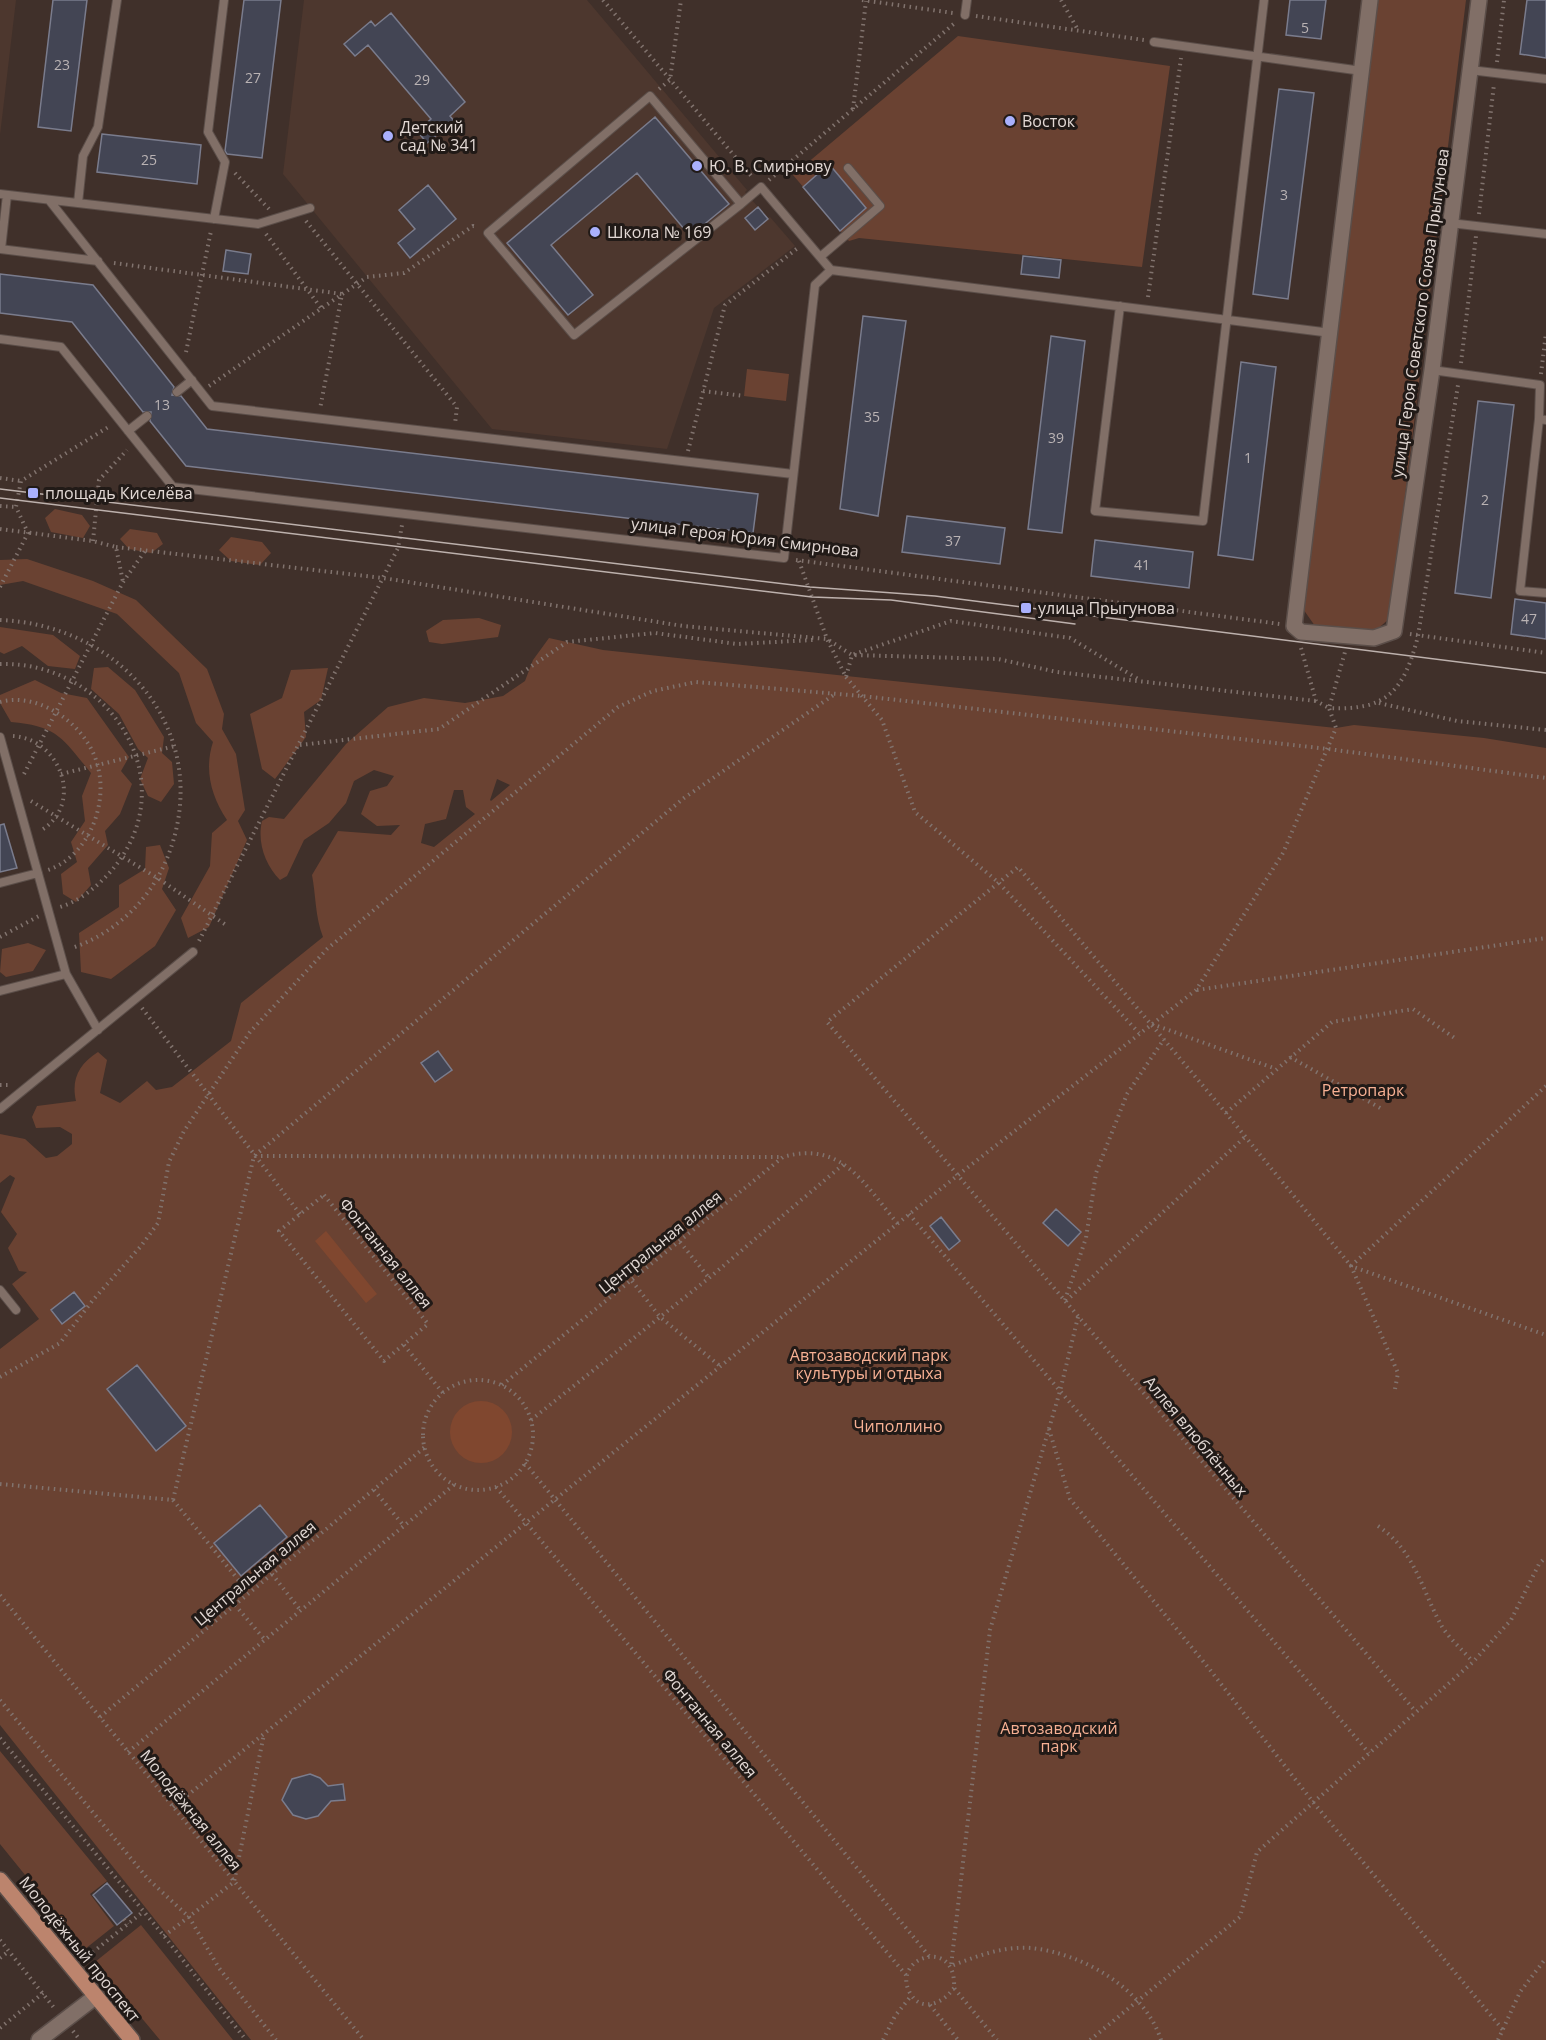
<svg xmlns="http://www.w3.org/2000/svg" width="1546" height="2040" font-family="'Open Sans',sans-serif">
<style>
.built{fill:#4d372e}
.green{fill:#6a4232;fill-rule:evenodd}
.water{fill:#80472f}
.building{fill:#434554;stroke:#7a7c8d;stroke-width:1.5}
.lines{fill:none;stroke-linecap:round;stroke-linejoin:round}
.lane-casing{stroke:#5b4e49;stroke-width:10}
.street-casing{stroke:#5b4e49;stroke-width:18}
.primary-casing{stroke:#5b4e49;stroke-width:18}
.path{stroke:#81736e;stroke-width:4;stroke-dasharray:1.5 4.5;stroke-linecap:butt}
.lane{stroke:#816f67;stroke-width:8}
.street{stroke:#816f67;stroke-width:15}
.primary{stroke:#bc846d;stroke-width:15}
.tram{stroke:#bdb1ad;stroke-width:1.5}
.poi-dot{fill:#a9b0fc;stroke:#211a17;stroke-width:2}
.labels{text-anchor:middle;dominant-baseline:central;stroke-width:6;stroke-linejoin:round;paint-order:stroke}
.number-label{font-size:14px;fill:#bab3b4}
.poi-label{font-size:16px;fill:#e2d8d4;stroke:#211a17;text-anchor:start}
.street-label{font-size:16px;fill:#e2d8d4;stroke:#211a17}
.park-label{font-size:16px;fill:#f7b093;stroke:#211a17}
</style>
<rect width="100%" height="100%" fill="#40302a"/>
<!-- built -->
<path class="built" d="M0,0H16L0,135Z
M304,0H587L747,190L745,192L758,207L768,218L770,217L795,246L714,308L667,449L492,429L283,174Z"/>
<!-- green -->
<path class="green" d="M1376,0H1466L1390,618L1374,632L1315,626L1301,606Z
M958,36L1170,66L1142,267L859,238L849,241L793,175Z
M747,369L789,374L786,401L744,396Z
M55,509L82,515L90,526L83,538L51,532L45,518Z
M130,529L157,533L163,544L151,553L129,549L120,539Z
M231,537L262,542L271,553L260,565L231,561L219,550Z
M27,559L93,581L136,600L207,669L224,714L222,729L236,754L245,810L238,821L247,840L209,927L188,938L181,918L210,866L212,833L227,820C211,796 204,770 213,742L196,723L179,673L117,614L23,581L0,585V560Z
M479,618L501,625L498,637L442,644L429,642L426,631L443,620Z
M0,627L53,635L80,656L75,669L48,666L22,646L4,654L0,652Z
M549,638L603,650L1336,728L1354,725L1484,738L1546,748V2040H251L0,1725V1349L39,1319L12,1284L27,1272L19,1271L8,1248L17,1234L1,1212L15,1178L10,1175L0,1183V1134L25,1139L46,1158L57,1156L72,1144V1134L60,1127L36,1128L32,1117L37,1106L76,1101C71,1079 79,1064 98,1052L107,1060L100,1093L120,1103L147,1081L156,1090L172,1087L231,1041L241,1003L323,937C315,916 316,896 312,875L338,831L391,835L400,825L377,826L361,814L370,791L387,786L394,776L374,770L354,781L346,803L329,823L304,840L287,876L280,880C265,865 257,842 262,821L269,817L284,819L346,744L388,707L424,698L465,703L503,696L525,681L533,660ZM497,779L510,785L491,801L490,800ZM454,790H463L466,807L475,814L434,847L421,843L425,824L446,819Z
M108,667L135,690L164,737L162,753L172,762L174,784L161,802L148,796L140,779L148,758L138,749L119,714L91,689L94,668Z
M328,668L321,700L304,712L306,737L275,779L262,769L250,714L282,698L291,670Z
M35,680L61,693L87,698L129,757L121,771L132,784L120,814L105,831L108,845L88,868L91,885L76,902L63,894L61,874L77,862L71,842L85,821L82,796L91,773C62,738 58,726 11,722L0,703V695Z
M160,845L169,868L162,889L176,910L155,946L111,979L81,972L79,933L119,907V885L145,869L146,847Z
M28,943L46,950L33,971L6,977L0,972L2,949Z
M0,1751L107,1881L90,1894L114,1926L85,1949L0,1844Z
M141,1925L233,2040H160L95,1962Z"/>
<!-- water -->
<path class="water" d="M326,1231L377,1294L366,1303L315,1241Z
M450 1432a31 31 0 1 1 62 0a31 31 0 1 1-62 0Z"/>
<!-- building -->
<path class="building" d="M53,0H87L71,131L38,127Z
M244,0H281L262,158L227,154L225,151Z
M1290,0H1326L1321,39L1286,35Z
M1527,0H1546V58L1520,54Z
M391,13L465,102L450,116L454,121L427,143L417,131L431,119L368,45L355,56L344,44L371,21L375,26Z
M1279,89L1314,93L1288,299L1253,294Z
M655,117L729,204L690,236L637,173L551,245L593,295L568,315L507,243Z
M102,134L201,145L197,184L97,172Z
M829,164L866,208L840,231L803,187Z
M428,185L456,219L410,258L398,243L415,229L399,210Z
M758,207L768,219L755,230L745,218Z
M226,250L251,254L248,274L223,271Z
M1023,256L1061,260L1059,278L1021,274Z
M0,274L93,285L174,387L172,395L181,396L207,429L758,494L753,533L186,466L150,421L151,412H143L72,322L0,313Z
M863,316L906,321L878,516L840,509Z
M1051,336L1085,341L1062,533L1028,529Z
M1241,362L1276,367L1253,560L1218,555Z
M1478,401L1514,405L1491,598L1455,593Z
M907,516L1005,528L1000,564L902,552Z
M1095,540L1193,552L1189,588L1091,576Z
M1515,599L1546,603V639L1511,634Z
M4,824L17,868L0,872V825Z
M438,1051L452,1070L435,1082L421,1063Z
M1056,1209L1081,1232L1068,1246L1043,1223Z
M941,1217L960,1241L949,1250L930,1226Z
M74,1292L85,1306L62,1324L51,1310Z
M137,1365L186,1426L156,1451L107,1389Z
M260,1505L287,1537L241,1576L214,1543Z
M310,1774L320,1778L328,1786L343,1784L345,1800L331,1801L318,1816L306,1819L293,1815L282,1800L292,1779Z
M107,1883L132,1913L117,1925L93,1895Z"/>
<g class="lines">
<defs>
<path id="lane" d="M965,15L967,0
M1154,42L1362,71
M1470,70L1546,79
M0,194L258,224L310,208
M49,200L212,406L793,474
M78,203L83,156L98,127L117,0
M741,204L650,96L488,233L574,335L741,204L761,187L820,257
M214,219L225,162L208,132L224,0
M1450,223L1546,234
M0,249L98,261
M1,249L7,195
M831,270L820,257L880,206L848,168
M1120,306L1095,511L1203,521L1264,0
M0,339L61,347L173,487L784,558L815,285L831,270L1331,333
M1432,370L1540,385L1539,419L1546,420
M177,392L192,380
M1539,419L1520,591L1546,593
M128,431L147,416
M0,737L66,974L98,1030
M0,883L38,873
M0,991L66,974
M0,1109L193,952
M0,1290L16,1310"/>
<path id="street" d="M1370,0L1294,626L1301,632L1374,638L1394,631L1432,370L1479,0
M39,2040L95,1997"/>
<path id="primary" d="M0,1880L132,2040"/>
</defs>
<!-- lane casing -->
<use href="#lane" class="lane-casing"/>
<!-- street casing -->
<use href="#street" class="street-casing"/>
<!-- primary casing -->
<use href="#primary" class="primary-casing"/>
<!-- path -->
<path class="path" d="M603,0L753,178
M862,0L953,13
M1061,0L1078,30
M976,16L1144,40
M1497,62L1504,0
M659,89L670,80L681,0
M853,109L866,1
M235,173L269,209
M769,180L956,22
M1479,214L1494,84
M306,221L457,407L455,424
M266,234L321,308
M114,263L342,294L320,409
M1148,297L1181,58
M186,352L211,231
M1461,363L1476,236
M1541,374L1546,333
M209,386L367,277L404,273L473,226L477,227
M703,391L744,396
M688,451L725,305L799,247
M0,478L21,481
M0,506L16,507
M0,529L93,541L116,547L123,582
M93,541L99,480L127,450
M116,547L383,578L683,626L827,639L852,655L998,659L1057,672L1316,701
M796,560L1280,624
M799,561L827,639L846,677L852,655L951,621L1070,638L1138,679
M0,587L28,533L16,507L21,481L110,426
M0,620C124,625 215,735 168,856C151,899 116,933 72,948
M1410,634L1546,653
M1301,648L1316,701L1329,708L1345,652
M0,664C110,661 187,782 112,870C98,886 80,901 60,907
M846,677L882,720L915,812L999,883L1139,1033
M0,702C41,691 89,727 98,767C108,806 88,856 48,870
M1379,703L1457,721L1546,730
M13,736C61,739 85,805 40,831
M300,745L439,729L567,642L655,633L737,644L813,640
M24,774L123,582L145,551
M61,774L175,746
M31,801L159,879L226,925
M0,937L39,916
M199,941L398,548L402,525
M1197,990L1546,938
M142,1008L300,1214
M1152,1024L1276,1069
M1290,1057L1382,1109
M0,1085H8
M1546,1086L1351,1266L1546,1335
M1226,1113L1332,1022L1413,1009L1456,1039
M255,1156L783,1157
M324,1195L428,1324L384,1361L279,1231Z
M909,1214L1369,1753
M680,1242L709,1278
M632,1281L660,1317L720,1366
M1065,1300L1086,1238L1096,1173L1127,1094L1164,1039
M1066,1301L1246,1136
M1078,1317L1060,1391L990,1630L951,1966C977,1956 1003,1946 1031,1948C1082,1953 1145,1989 1161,2040
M404,1345L443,1393
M0,1377L60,1343L93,1300L141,1246L158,1223L169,1162L184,1131L250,1032L327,949L618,707L653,691L696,682L862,696L1328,749L1546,778
M423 1435a55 55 0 1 1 110 0a55 55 0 1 1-110 0Z
M502,1385L783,1157C842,1140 864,1184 898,1224
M1395,1389L1398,1373L1351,1266L1226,1113L1018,867L827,1022L1416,1712
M531,1420L709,1278L845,1163
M1049,1429L1070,1499L1207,1666L1313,1802L1503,2030
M525,1463L929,1956
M0,1484L173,1500L254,1156L684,798L835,694
M496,1487L906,1975
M374,1490L404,1526
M173,1500L249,1593
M1378,1526C1414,1550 1421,1587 1440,1623C1447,1637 1463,1650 1473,1662
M272,1574L301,1611
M0,1595L364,2040
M235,1605L265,1640
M0,1700L148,1879L189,1917L219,1968L276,2040
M100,1717L425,1447
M0,1738L164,1936L246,2040
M128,1752L455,1484
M173,1807L958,1175L1196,990L1283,853L1336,728L1329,708C1387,711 1404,691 1418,636L1458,385
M124,1919L128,1924
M164,1936L234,1882L264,1734
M0,1940L55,2009
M88,1956L144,1911
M0,1958L9,1951
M954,1988C944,2002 922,2014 910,1993C890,1958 957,1935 954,1988L997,2040
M930,2005L958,2040
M0,2028L43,1993
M73,2031L80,2040
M883,2040L895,2016L911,1996
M1090,2040L1240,1917L1257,1852L1473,1662L1511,1620L1539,1564L1546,1557
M1498,2040L1520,1992L1546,1958"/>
<!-- lane -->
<use href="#lane" class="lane"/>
<!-- street -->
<use href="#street" class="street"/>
<!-- primary -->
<use href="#primary" class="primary"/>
<!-- tram -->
<path class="tram" d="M0,489L810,587L935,596L1546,673
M0,498L812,597L891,600L1075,624"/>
</g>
<!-- markers -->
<g class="poi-dot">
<circle cx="1010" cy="121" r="6"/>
<circle cx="388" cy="136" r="6"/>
<circle cx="697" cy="166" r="6"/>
<circle cx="595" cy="232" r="6"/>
<rect x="27" y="487" width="12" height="12" rx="3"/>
<rect x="1020" y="602" width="12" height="12" rx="3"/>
</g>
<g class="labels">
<!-- number labels -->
<g class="number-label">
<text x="1305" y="27">5</text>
<text x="62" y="64">23</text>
<text x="253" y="77">27</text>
<text x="422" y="79">29</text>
<text x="149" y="159">25</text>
<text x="1284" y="194">3</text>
<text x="162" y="404">13</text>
<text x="872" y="416">35</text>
<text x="1056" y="437">39</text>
<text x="1248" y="457">1</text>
<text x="1485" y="499">2</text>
<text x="953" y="540">37</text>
<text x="1142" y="564">41</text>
<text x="1529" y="618">47</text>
</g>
<!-- poi labels -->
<g class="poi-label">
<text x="1022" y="121">Восток</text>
<text x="400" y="127">Детский<tspan x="400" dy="18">сад № 341</tspan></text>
<text x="709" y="166">Ю. В. Смирнову</text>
<text x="607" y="232">Школа № 169</text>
<text x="45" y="493">площадь Киселёва</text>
<text x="1038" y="608">улица Прыгунова</text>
</g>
<!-- street labels -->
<g class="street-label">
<text transform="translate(1420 313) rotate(-82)">улица Героя Советского Союза Прыгунова</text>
<text transform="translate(745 537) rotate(7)">улица Героя Юрия Смирнова</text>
<text transform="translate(660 1242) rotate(-39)">Центральная аллея</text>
<text transform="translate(386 1253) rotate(51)">Фонтанная аллея</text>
<text transform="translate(1196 1436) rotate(50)">Аллея влюблённых</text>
<text transform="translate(255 1573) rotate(-40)">Центральная аллея</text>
<text transform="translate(710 1723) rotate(50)">Фонтанная аллея</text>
<text transform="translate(191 1810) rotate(51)">Молодёжная аллея</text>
<text transform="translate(80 1949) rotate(51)">Молодёжный проспект</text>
</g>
<!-- park labels -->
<g class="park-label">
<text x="1363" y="1090">Ретропарк</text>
<text x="869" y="1355">Автозаводский парк<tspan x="869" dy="18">культуры и отдыха</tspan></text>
<text x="898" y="1426">Чиполлино</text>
<text x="1059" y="1728">Автозаводский<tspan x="1059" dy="18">парк</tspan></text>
</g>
</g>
</svg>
